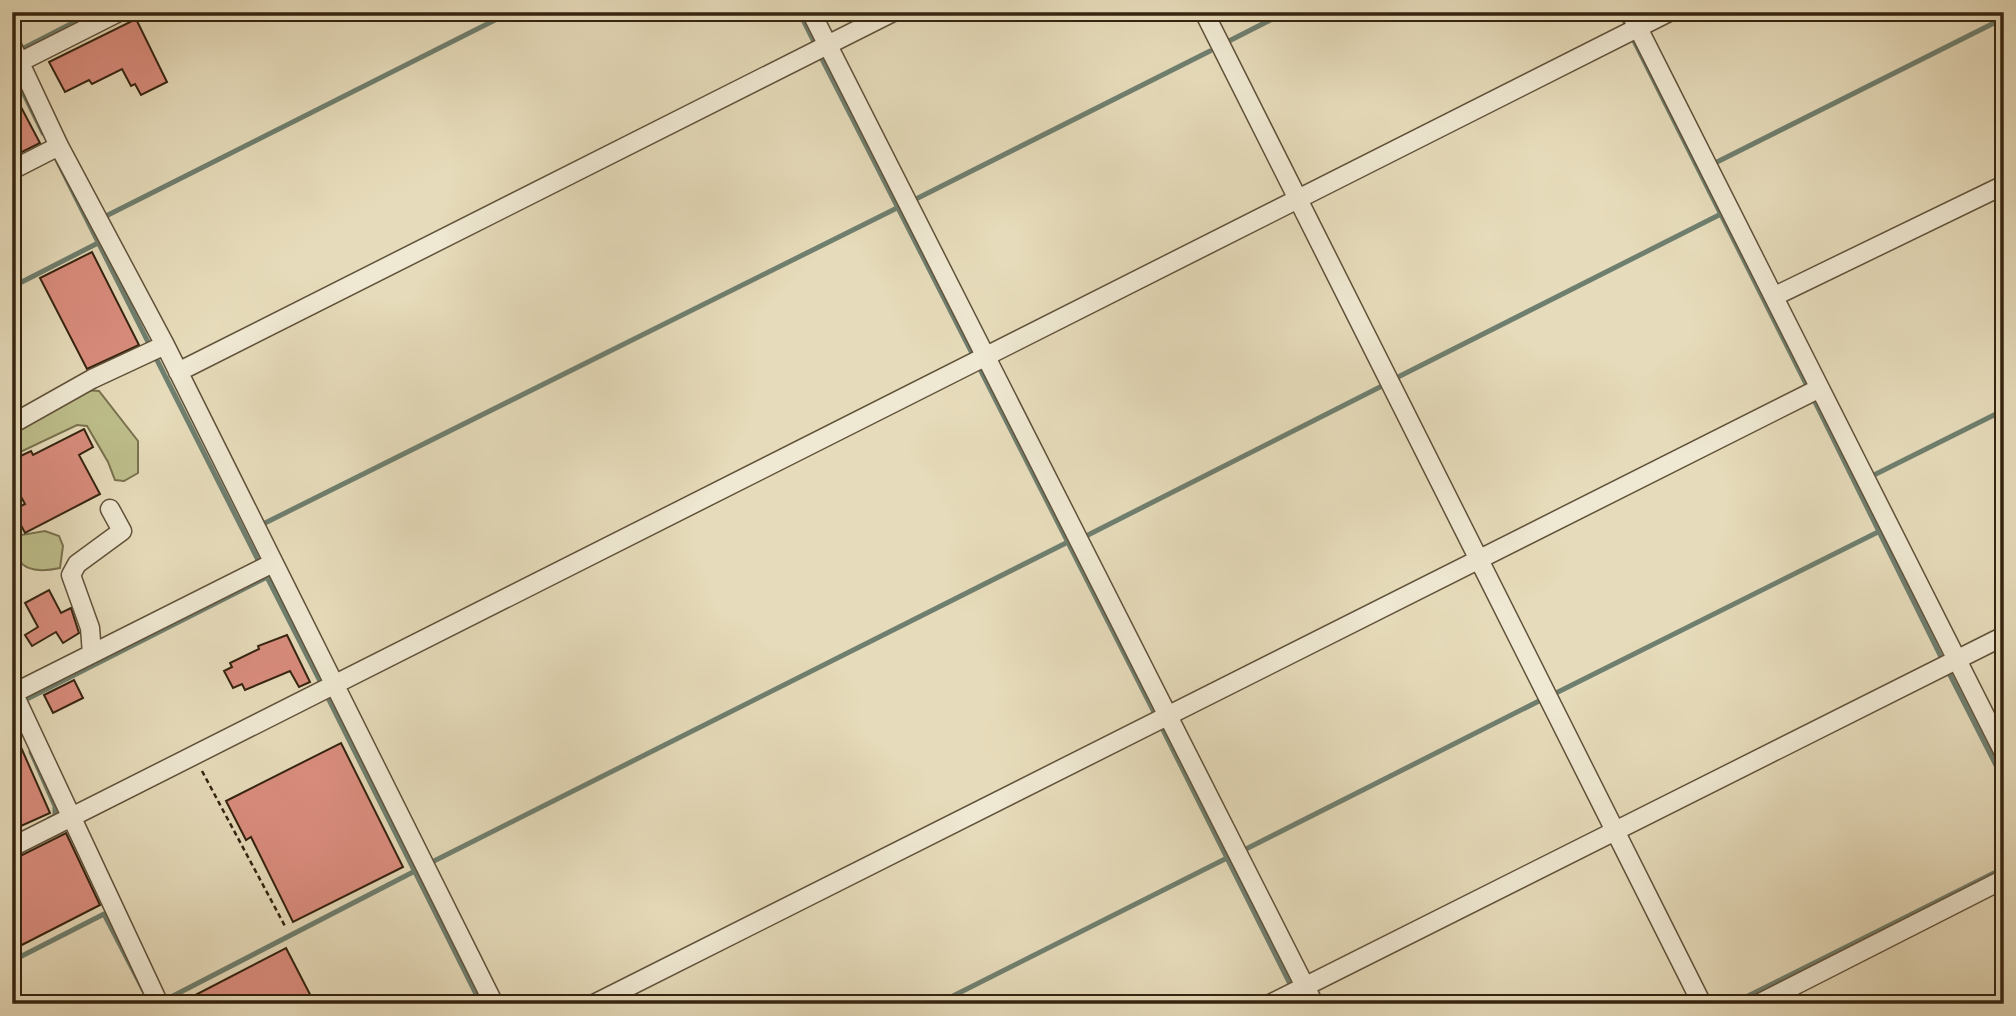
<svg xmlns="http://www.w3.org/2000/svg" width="2016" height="1016" font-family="'IM FELL DW Pica',serif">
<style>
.green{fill:#bdbe8b;stroke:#79714e;stroke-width:2}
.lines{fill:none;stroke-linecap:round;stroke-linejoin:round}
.stream{stroke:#6f7f6f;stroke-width:5}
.building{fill:#da8d7e;stroke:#352410;stroke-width:2}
.minor-casing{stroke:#61523a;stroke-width:21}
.path{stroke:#352410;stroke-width:2.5;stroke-dasharray:5 3.5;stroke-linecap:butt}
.minor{stroke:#efe8d2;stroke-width:18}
</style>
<rect width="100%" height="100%" fill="#e6dbba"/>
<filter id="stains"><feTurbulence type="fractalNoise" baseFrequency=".00286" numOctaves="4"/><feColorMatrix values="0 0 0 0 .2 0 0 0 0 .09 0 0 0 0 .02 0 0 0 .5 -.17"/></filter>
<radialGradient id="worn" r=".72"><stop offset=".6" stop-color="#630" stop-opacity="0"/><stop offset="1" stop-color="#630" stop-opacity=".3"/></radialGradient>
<!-- green -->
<path class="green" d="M84,390L99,391L138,441V473L124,481L115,480L108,462L87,426L77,425L12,456V428Z
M12,516L22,535L45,531L59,536L63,546L60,568C14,578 12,554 12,516Z"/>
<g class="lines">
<!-- stream -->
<path class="stream" d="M799,12L814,42
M1620,12L1626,24
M1633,39L1807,386
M1229,41L1286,12
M22,49L94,12
M822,59L973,355
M12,70L43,133
M56,158L150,346
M1715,163L2004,18
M914,200L1210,51
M106,216L511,12
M12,287L98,243
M157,360L259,562
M980,369L1155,714
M1398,377L1721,214
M1814,400L1942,659
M1870,477L2004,410
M265,523L901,206
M1084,537L1380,387
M266,575L321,683
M1947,669L2004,781
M1558,692L1878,532
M29,698L267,577
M328,698L481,1004
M1161,726L1290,984
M31,752L55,806V816L49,819
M1242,851L1539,701
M432,862L1068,542
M12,961L104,914L144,991
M171,997L417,870
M937,1004L1231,856
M1732,1004L2004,868"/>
</g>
<!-- building -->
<path class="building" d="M136,19L167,82L141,95L135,84L131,86L122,69L92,84L89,80L65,92L49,62Z
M12,90L40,143L12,157Z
M92,252L139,345L87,369L40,278Z
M84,429L93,447L79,455L100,494L25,533L13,510L25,504L12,480V460L31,451L33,455Z
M49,590L61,613L71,608L79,633L63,643L56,632L32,646L25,635L38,627L25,603Z
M287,635L310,682L299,687L290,671L245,690L242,684L233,688L224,671L232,667L230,663L259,649L258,646Z
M74,680L83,698L53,713L44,695Z
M12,727L50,813L12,830Z
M341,743L403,867L293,922L251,837L246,840L226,801Z
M66,833L100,905L12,950V860Z
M286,948L315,1004H178Z"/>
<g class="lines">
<defs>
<path id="minor" d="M811,12L1314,1004
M1204,12L1702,1004
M1630,12L2004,753
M12,46L59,146L165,345L494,1004
M20,62L119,12
M12,170L59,146
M1775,296L2004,185
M178,372L893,12
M12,424L92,379L165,345
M92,654L90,628L71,575L77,564L122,531L110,509
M12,690L159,1004
M14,693L273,563
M12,847L1669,12
M594,1004L1818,389
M1270,1004L2004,636
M1758,1004L2004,879"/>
</defs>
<!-- minor casing -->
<use href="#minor" class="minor-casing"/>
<!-- path -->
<path class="path" d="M202,771L286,928"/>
<!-- minor -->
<use href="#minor" class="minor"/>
</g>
<!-- margin -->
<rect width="2016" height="1016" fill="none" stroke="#e6dbba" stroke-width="42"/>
<rect x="14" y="14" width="1988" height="988" fill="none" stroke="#352410" stroke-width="3.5"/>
<rect x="21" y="21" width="1974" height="974" fill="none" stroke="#352410" stroke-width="2"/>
<rect width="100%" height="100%" filter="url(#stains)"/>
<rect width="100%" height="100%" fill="url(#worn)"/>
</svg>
